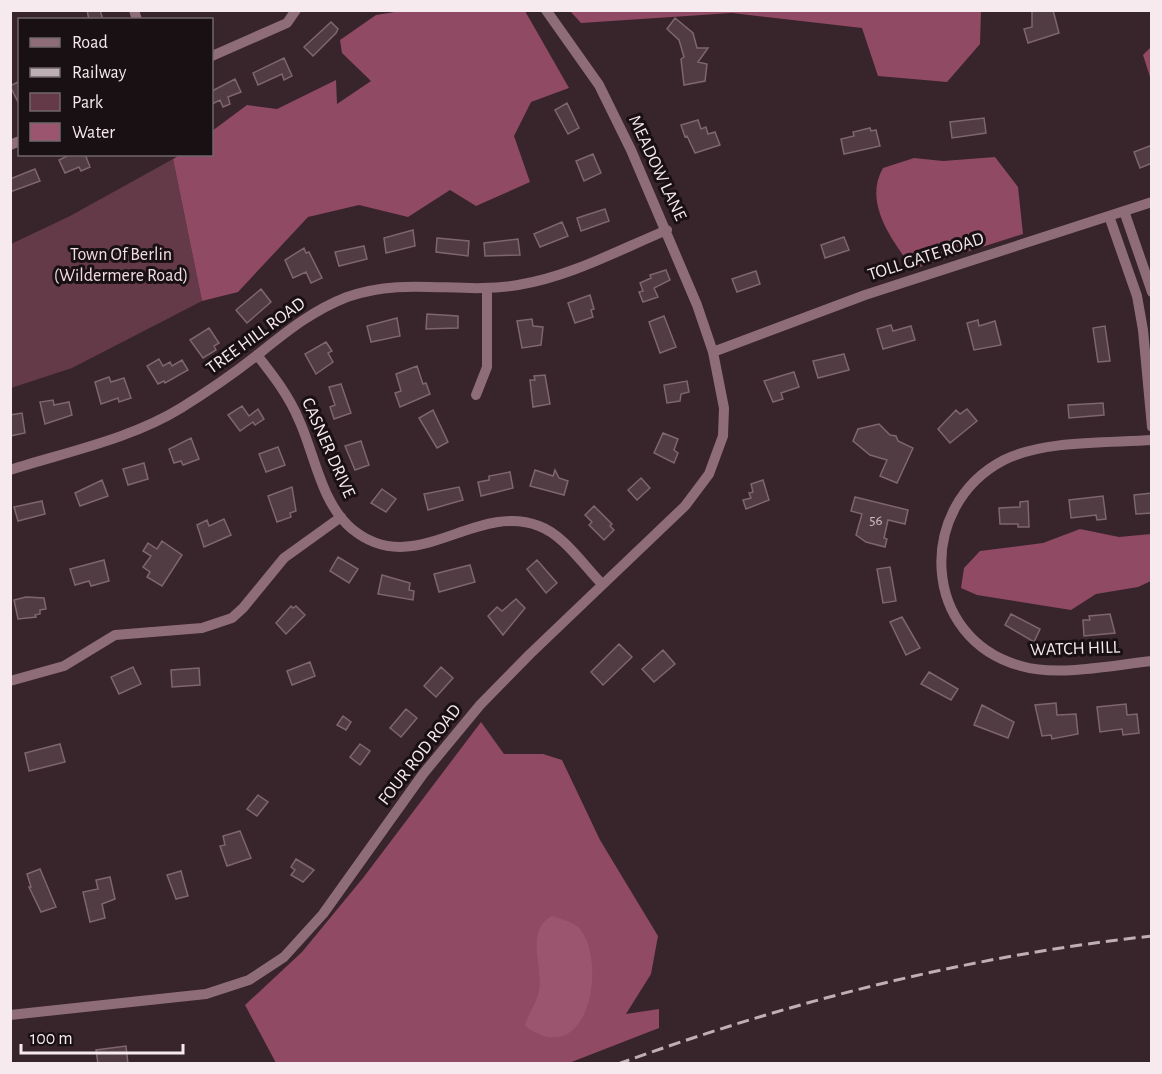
<svg xmlns="http://www.w3.org/2000/svg" width="1162" height="1074" font-family="'Alegreya Sans',sans-serif">
<style>
.green{fill:#643a49}
.forest{fill:#904a64}
.water{fill:#9c556f}
.building{fill:#513c43;stroke:#7e666e;stroke-width:1.5}
.lines{fill:none;stroke-linecap:round;stroke-linejoin:round}
.street{stroke:#8e6d78;stroke-width:10}
.rail{stroke:#beafb4;stroke-width:3;stroke-dasharray:12 6;stroke-linecap:butt}
.labels{text-anchor:middle;dominant-baseline:central;stroke-width:6;stroke-linejoin:round;paint-order:stroke}
.number-label{font-size:15px;fill:#cebec3}
.street-label{font-size:18px;fill:#f7eaee;stroke:#191013}
.park-label{font-size:18px;fill:#f2dce3;stroke:#191013}
</style>
<rect width="100%" height="100%" fill="#38242b"/>
<!-- green -->
<path class="green" d="M173,159L202,301L72,368L11,388V244L70,216Z"/>
<!-- forest -->
<path class="forest" d="M401,11H525L569,88L531,102L514,136L530,182L476,206L450,190L408,217L359,205L308,217L238,292L202,301L173,159L180,155L212,154V131L247,105L277,109L336,80L337,104L371,81L342,53L340,40L376,15Z
M570,11H981L980,44L947,82L878,76L862,28L732,13L581,23Z
M1151,47V80L1143,55Z
M995,157L1018,187L1023,234L913,269C892,240 863,203 883,168L914,158L943,161Z
M1080,529L1119,537L1151,534V581L1138,587L1096,594L1071,610L977,595L961,588L964,568L980,551L1043,543Z
M481,722L504,754H543L562,760L600,840L658,936L651,974L626,1014L659,1009V1028L569,1063H276L245,1005L302,952L363,878Z"/>
<!-- water -->
<path class="water" d="M552,916C560,919 571,921 578,927C608,956 591,1074 525,1026C527,1014 537,1003 539,991C544,966 524,931 552,916Z"/>
<!-- building -->
<path class="building" d="M87,10H100L103,20H89Z
M1032,10H1053L1059,33L1028,43L1024,29L1032,27Z
M675,18L693,33L697,48H708L698,62L707,64L705,81L684,85L681,59L684,57L679,40L667,29Z
M331,22L338,29L336,33L313,56L304,47Z
M284,58L292,76L284,80L282,74L258,85L253,73Z
M235,79L241,92L228,97L230,104L223,107L220,100L212,104V91Z
M20,81V106L10,86Z
M567,103L579,128L568,134L555,110Z
M984,118L986,133L952,138L950,122Z
M698,120L701,129L706,127L708,134L715,132L720,145L695,153L687,136L685,137L681,125Z
M870,128L871,131L876,130L880,146L844,154L841,139L854,136L853,132Z
M1152,145V163L1140,168L1134,152Z
M71,154H85L90,167L81,171L79,167L65,173L59,160Z
M593,154L601,173L584,181L576,161Z
M35,169L40,181L10,192V179Z
M605,209L609,221L581,231L577,218Z
M562,222L568,236L540,247L534,234Z
M413,230L415,246L386,253L384,238Z
M844,237L849,250L825,258L821,245Z
M437,238L469,241L468,256L436,252Z
M518,239L520,255L485,256L484,243Z
M364,246L367,259L339,266L335,252Z
M304,248L306,253L309,252L322,278L311,283L306,272L293,278L285,260Z
M666,270L670,280L654,288L658,297L643,302L639,292L643,291L640,283L651,278L650,275Z
M756,271L760,284L737,292L732,279Z
M261,289L271,302L247,323L236,310Z
M590,295L594,309L591,310L593,317L575,323L568,303Z
M427,314L458,316V328L426,329Z
M664,316L676,347L660,353L649,322Z
M397,318L400,336L371,342L367,326Z
M532,319L533,326L543,327L541,345L522,348L517,321Z
M978,320L979,326L995,321L1001,345L974,350L967,323Z
M891,325L893,331L911,326L915,340L883,349L877,329Z
M1105,326L1110,361L1098,362L1093,328Z
M209,328L219,343L214,346L216,350L203,358L190,340Z
M326,342L332,351L328,353L333,362L316,374L305,354Z
M844,354L849,370L818,378L813,361Z
M159,359L163,366L170,362L172,366L182,360L188,370L165,383L164,381L158,384L147,366Z
M417,366L423,384L426,383L430,394L400,407L395,393L401,391L396,374Z
M794,372L799,387L781,393L783,399L773,402L764,381Z
M545,375L550,404L533,407L530,380H535L534,376Z
M109,377L111,382L124,378L131,398L119,402L118,398L101,404L95,382Z
M687,381L689,392L681,394L680,401L667,403L664,385Z
M341,384L351,413L334,419L330,407L335,405L329,387Z
M53,400L54,405L69,402L72,415L45,424L40,402Z
M1103,403L1104,415L1069,418L1068,405Z
M242,406L249,416L258,409L264,419L255,425L253,422L240,431L228,415Z
M967,409L977,421L950,443L938,429L956,410L960,414Z
M433,410L448,442L437,448L419,418Z
M22,413L25,433L10,436V415Z
M879,424L890,435L896,436L898,441L913,448L897,483L880,476L887,460L870,455L853,441L858,429Z
M663,433L678,439L674,450L678,453L674,463L654,453Z
M191,438L199,459L183,465L181,461L174,463L169,449Z
M361,441L369,465L355,470L345,446Z
M278,447L285,465L266,472L259,454Z
M144,463L148,479L128,485L123,469Z
M535,470L553,476L555,470L559,478L568,481L564,495L530,486Z
M510,472L513,488L481,496L478,482L489,480V476Z
M641,478L650,488L637,500L628,490Z
M102,480L108,496L80,506L75,493Z
M763,480L769,500L746,509L743,500L751,498L749,493L753,492L751,484Z
M292,487L296,511L290,513L291,517L277,522L268,496Z
M459,487L463,500L428,510L424,494Z
M382,489L396,499L386,512L371,503Z
M1152,493V513L1136,514L1134,495Z
M1103,496L1106,519L1097,520L1096,515L1071,518L1069,500Z
M855,497L908,510L905,524L888,520L884,538L887,539L885,547L866,542L856,535L862,514L851,511Z
M42,501L45,514L18,521L14,507Z
M1028,501L1029,527H1018V524H1000L999,508L1020,507V502Z
M594,506L612,524L610,526L614,530L604,540L589,525L592,522L585,515Z
M224,519L231,535L204,547L197,525L207,520L209,526Z
M162,541L182,555L162,586L147,577L150,572L143,567L151,556L143,551L148,543L157,549Z
M338,557L358,569L349,583L330,571Z
M104,560L109,581L91,586L89,581L75,585L70,569Z
M537,560L557,583L546,593L527,569Z
M470,565L475,582L439,592L434,574Z
M890,567L896,601L883,603L877,569Z
M382,575L410,583L409,590L414,591L413,600L378,594Z
M26,597L44,598L46,609L40,610V614L35,615L36,617L18,619L14,600Z
M516,599L525,608L503,635L488,616L497,607L502,611Z
M291,606L293,608L296,606L305,615L286,634L276,623Z
M1011,614L1040,629L1034,642L1005,625Z
M1110,614L1115,633L1084,636L1083,620H1090L1089,616Z
M902,617L920,648L906,655L890,622Z
M619,644L632,657L603,685L591,672Z
M663,650L675,664L654,682L642,669Z
M310,662L315,676L292,685L287,671Z
M133,667L141,684L119,694L111,677Z
M441,667L453,678L436,697L424,686Z
M199,668L200,685L172,687L171,670Z
M929,672L958,689L951,700L921,684Z
M1056,703L1057,715L1076,714L1078,734L1052,739L1051,735L1042,736L1035,705Z
M1126,704L1127,715L1137,714L1139,733L1123,735L1122,729L1100,732L1097,707Z
M982,705L1014,722L1008,738L974,725Z
M406,709L417,718L401,737L390,728Z
M343,716L351,722L346,730L337,725Z
M60,744L65,762L29,771L25,753Z
M360,744L370,751L360,765L350,757Z
M258,795L268,802L257,816L247,809Z
M240,831L251,858L227,866L220,846L225,845L223,836Z
M296,859L314,870L303,882L291,875L295,870L291,867Z
M40,869L56,907L41,912L29,887H31L27,874Z
M181,871L188,896L176,899L167,875Z
M110,877L115,899L102,904L105,918L90,922L83,892L98,889L96,880Z
M126,1046L128,1064H98L96,1050Z"/>
<g class="lines">
<!-- street -->
<path class="street" d="M134,10L137,20
M212,56L287,23L296,10
M10,145L20,141
M1124,211L1152,292
M1109,216L1137,296L1143,330L1152,427
M713,352L865,295L1152,202
M257,355C273,375 289,396 299,420C315,455 321,503 352,529C415,581 474,501 539,526C564,535 584,566 602,584
M476,395L487,367V288
M1152,440C1107,443 1044,440 1004,460C915,506 921,639 1021,666C1058,677 1113,665 1152,661
M10,470C66,452 131,439 181,408C207,392 232,375 256,356C285,333 311,311 347,297C406,276 459,295 518,285C569,277 619,250 667,230
M10,681L64,666L115,635L202,628L232,618L243,608L284,558L341,517
M10,1015L206,994L249,980L284,957L323,914L423,774L480,705L530,654L685,506L709,474L723,436L724,408L713,352L697,305L631,150L599,85L546,10"/>
<!-- rail -->
<path class="rail" d="M618,1064C791,1001 968,956 1152,936"/>
</g>
<g class="labels">
<!-- number labels -->
<g class="number-label">
<text x="876" y="520">56</text>
</g>
<!-- street labels -->
<g class="street-label">
<text transform="translate(657 168) rotate(65)">MEADOW LANE</text>
<text transform="translate(926 257) rotate(-18)">TOLL GATE ROAD</text>
<text transform="translate(256 336) rotate(-36)">TREE HILL ROAD</text>
<text transform="translate(328 448) rotate(66)">CASNER DRIVE</text>
<text transform="translate(1075 649) rotate(-2)">WATCH HILL</text>
<text transform="translate(420 755) rotate(-52)">FOUR ROD ROAD</text>
</g>
<!-- park labels -->
<g class="park-label">
<text x="121" y="255">Town Of Berlin<tspan x="121" dy="21">(Wildermere Road)</tspan></text>
</g>
</g>
<!-- border -->
<rect width="1162" height="1074" fill="none" stroke="#f7eaee" stroke-width="24"/>
<!-- legend -->
<rect x="18" y="18" width="195" height="138" fill="#191013" stroke="#72676b" stroke-width="1.5"/>
<rect x="30" y="38" width="30" height="9" fill="#8e6d78" stroke="#72676b" stroke-width="1.5"/>
<text x="72" y="48" font-size="18" fill="#f7eaee">Road</text>
<rect x="30" y="68" width="30" height="9" fill="#beafb4" stroke="#72676b" stroke-width="1.5"/>
<text x="72" y="78" font-size="18" fill="#f7eaee">Railway</text>
<rect x="30" y="93" width="30" height="18" fill="#643a49" stroke="#72676b" stroke-width="1.5"/>
<text x="72" y="108" font-size="18" fill="#f7eaee">Park</text>
<rect x="30" y="123" width="30" height="18" fill="#9c556f" stroke="#72676b" stroke-width="1.5"/>
<text x="72" y="138" font-size="18" fill="#f7eaee">Water</text>
<!-- scale -->
<path d="M21 1044v9h162v-9" fill="none" stroke="#f7eaee" stroke-width="3"/>
<text x="30" y="1044" font-size="18" fill="#f7eaee" stroke="#191013" stroke-width="4.5" paint-order="stroke">100 m</text>
</svg>
